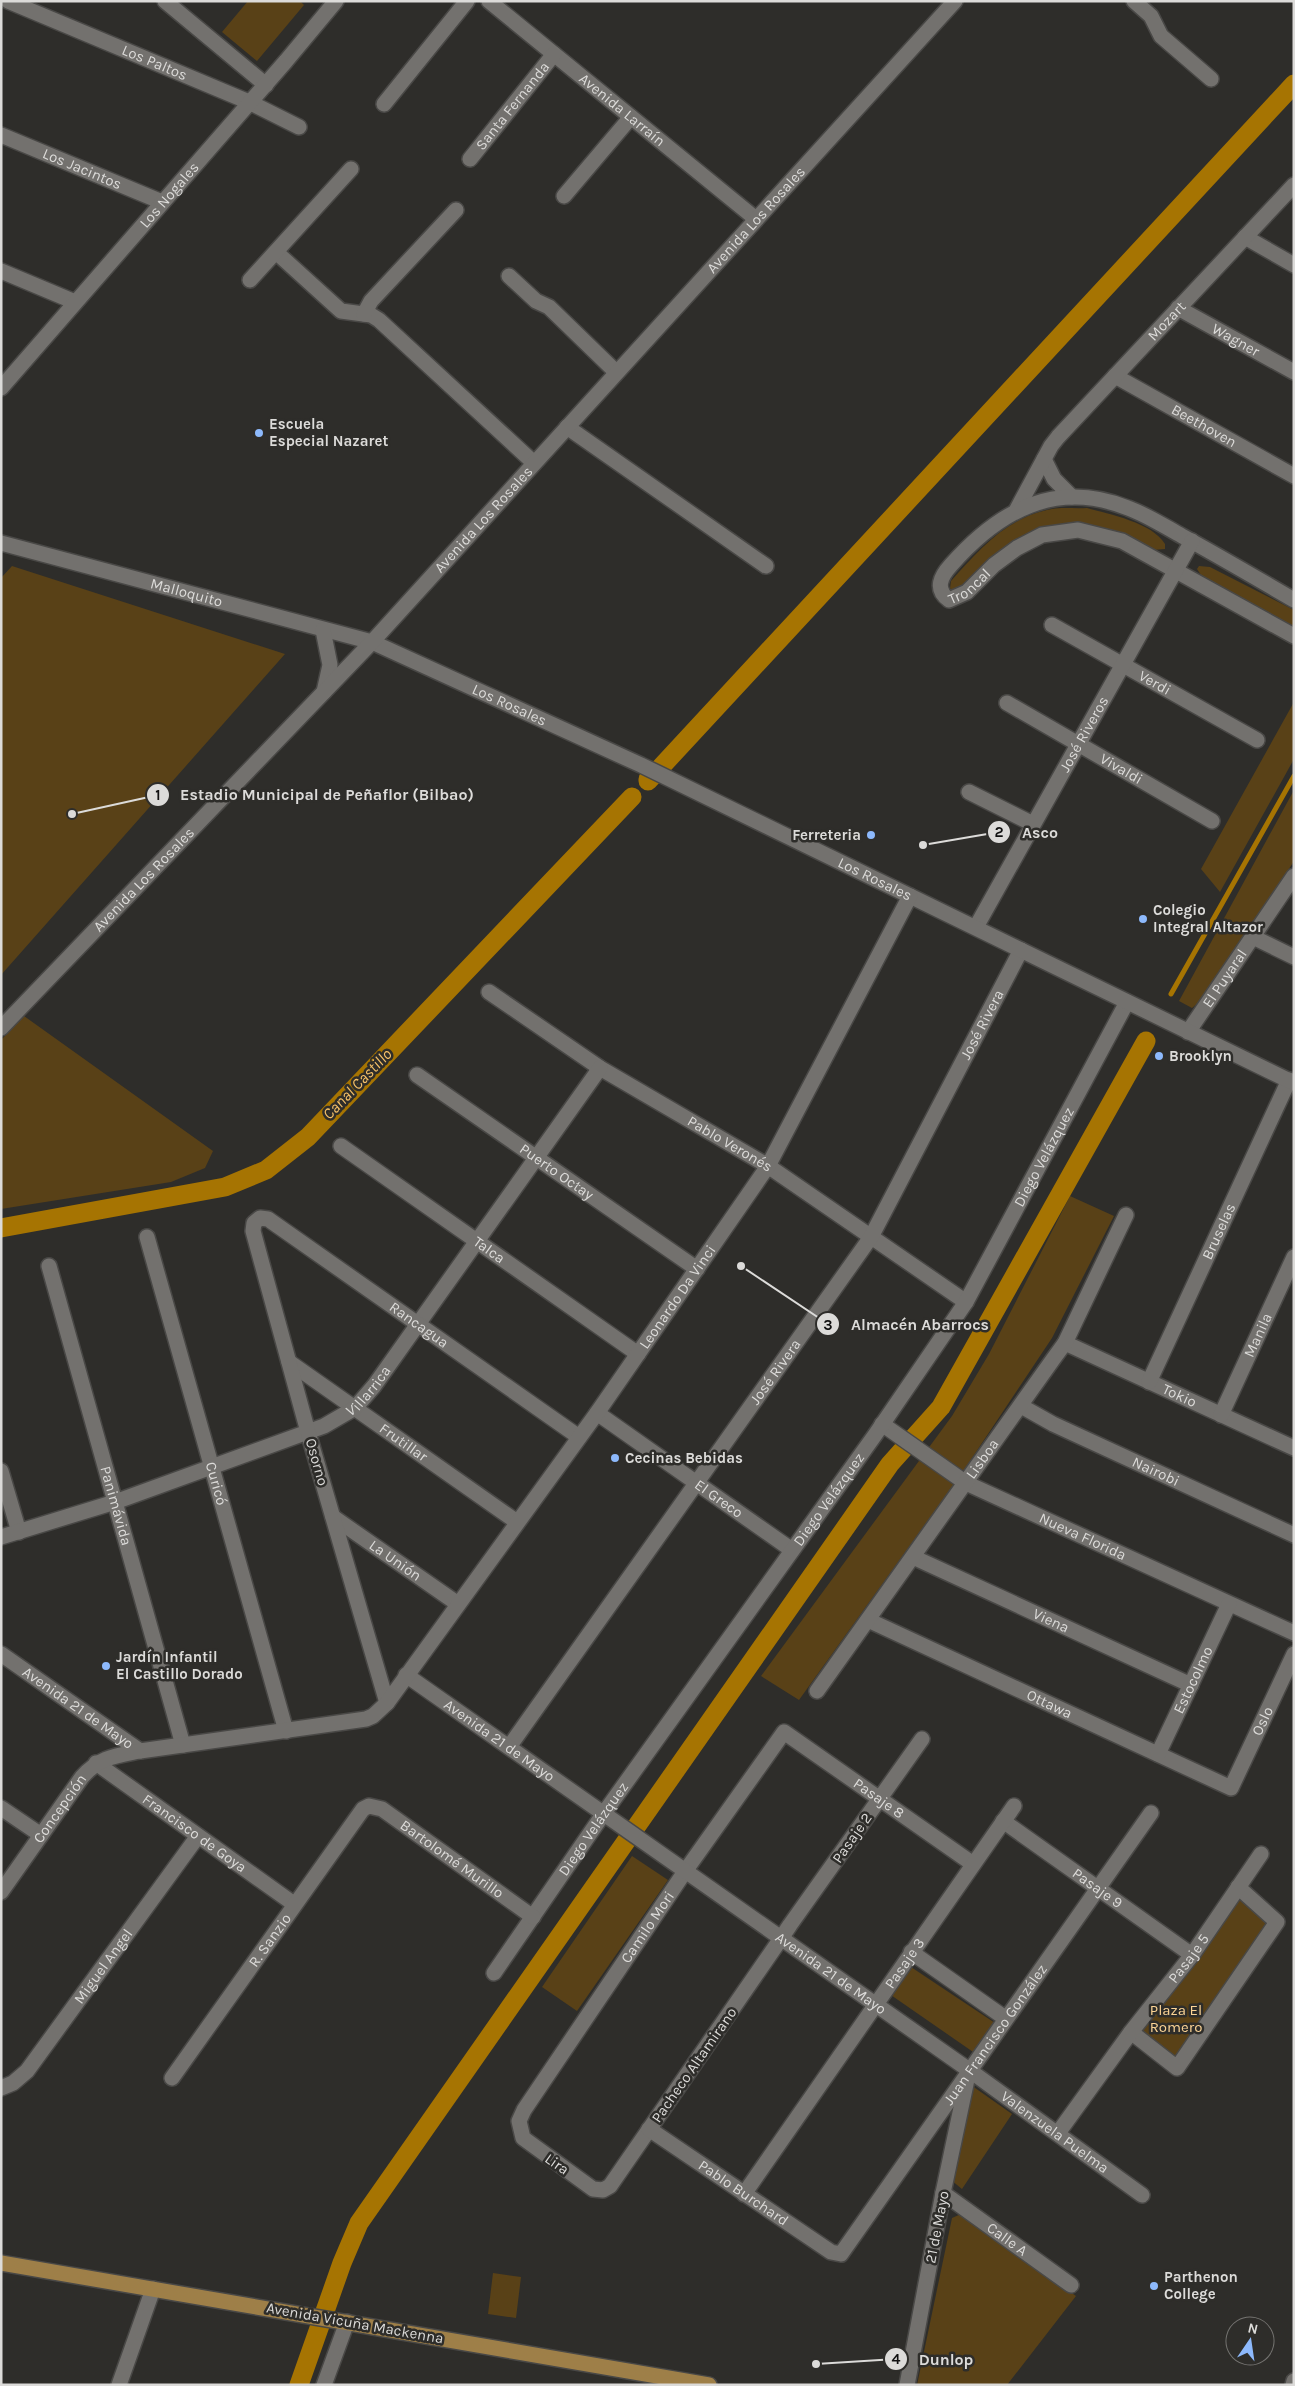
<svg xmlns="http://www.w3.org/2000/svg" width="1295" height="2386" font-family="Karla,sans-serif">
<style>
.green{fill:#594117}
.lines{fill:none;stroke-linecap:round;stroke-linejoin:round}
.stream{stroke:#a67402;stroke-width:5}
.canal{stroke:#a67402;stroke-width:19}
.street-casing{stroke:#494846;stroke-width:18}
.secondary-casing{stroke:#494846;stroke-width:18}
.primary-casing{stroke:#494846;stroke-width:18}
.street{stroke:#73716e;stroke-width:15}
.secondary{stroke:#73716e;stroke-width:15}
.primary{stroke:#9e7f48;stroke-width:15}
.poi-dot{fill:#8db9fc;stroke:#2e2d2a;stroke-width:2}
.labels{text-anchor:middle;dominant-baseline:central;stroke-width:5;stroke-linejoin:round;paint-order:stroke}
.street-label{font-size:15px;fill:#dcdbd9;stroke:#2e2d2a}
.poi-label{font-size:15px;font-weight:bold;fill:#dcdbd9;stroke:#2e2d2a;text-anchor:start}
.park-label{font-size:15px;fill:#fcd495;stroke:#2e2d2a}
.water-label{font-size:16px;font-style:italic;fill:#f6c168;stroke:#2e2d2a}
.leader{fill:none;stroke:#dcdbd9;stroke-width:2}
.callout-dot{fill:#dcdbd9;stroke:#2e2d2a;stroke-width:2}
.mark-label{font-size:15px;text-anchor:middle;font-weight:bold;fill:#111}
.callout-label{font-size:16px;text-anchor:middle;font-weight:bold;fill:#dcdbd9;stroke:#2e2d2a;stroke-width:5;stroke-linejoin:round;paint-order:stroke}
</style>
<rect width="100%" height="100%" fill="#2e2d2a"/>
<!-- green -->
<path class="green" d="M248,1H300L304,5L257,61L222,32Z
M1087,508C1109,514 1153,523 1165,544V549L1153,550L1054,528L953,593L950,588L951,581C980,549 1007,517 1052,509C1063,507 1075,509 1087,508Z
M12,566L285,654L1,975V578Z
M1199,566L1210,567L1294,610V628L1203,578L1197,569Z
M1294,702V759L1220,892L1201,869Z
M1294,790V861L1210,993L1192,1008L1179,1001Z
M24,1016L213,1151L205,1168L171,1182L1,1209V1040Z
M1070,1196L1114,1216L1052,1338L962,1473L799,1700L761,1676L952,1416L989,1354Z
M632,1856L668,1880L577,2011L542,1987Z
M1239,1898L1267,1923L1175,2057L1141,2031Z
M908,1965L995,2023L976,2054L888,1993Z
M968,2083L1012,2114L962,2189L951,2180Z
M961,2214L1076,2296L1007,2385H917L952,2218Z
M493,2273L521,2277L516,2318L488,2314Z"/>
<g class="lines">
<!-- stream -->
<path class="stream" d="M1171,994L1294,776"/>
<!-- canal -->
<path class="canal" d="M648,779V781L1294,84
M1,1228L225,1187L266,1170L308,1137L632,797
M299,2385L342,2263L359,2223L890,1464L941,1407L1146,1041"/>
<defs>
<g id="street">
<path id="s1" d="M8,1L249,102L299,127"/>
<path d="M165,1L266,85"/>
<path id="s2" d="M489,1L756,219"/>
<path d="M1134,1L1151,16L1161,36L1211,79"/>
<path d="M384,104L467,1"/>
<path id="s3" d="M1,135L162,202"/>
<path id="s4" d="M470,159L554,54"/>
<path d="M564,196L631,117"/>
<path d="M1245,237L1294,265"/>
<path d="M276,252L341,311L371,315L379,320L534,463"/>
<path d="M1,271L75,302"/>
<path d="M509,276L536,301L549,307L616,372"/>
<path d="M250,280L351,169"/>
<path id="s5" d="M1178,308L1294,372"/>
<path d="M364,314L371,301L456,210"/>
<path id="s6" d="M1115,376L1294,476"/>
<path id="s7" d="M1,388L286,61L336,1"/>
<path d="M567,427L766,566"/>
<path d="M1044,459L1054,479L1072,497"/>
<path id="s8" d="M1017,509L1051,446L1058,437L1294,185"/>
<path id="s9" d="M1294,600C1256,578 1219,556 1182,536C1164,526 1147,515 1128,508C1055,479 999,511 951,565C941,576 934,589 949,600L967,592L994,565L1017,548L1042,535L1078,530L1122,541L1294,636"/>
<path id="s10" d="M1052,625L1257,740"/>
<path id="s11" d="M1007,703L1212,821"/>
<path d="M969,792L1033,824"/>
<path id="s12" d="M976,927L1192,541"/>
<path d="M1253,937L1294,957"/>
<path id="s13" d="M489,992L600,1068L768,1166L966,1302"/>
<path id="s14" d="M1188,1032L1294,876"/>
<path id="s15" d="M417,1075L697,1269"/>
<path id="s16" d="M341,1146L638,1354"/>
<path id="s17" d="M147,1237L286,1731"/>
<path id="s18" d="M49,1266L183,1745"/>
<path id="s19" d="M1065,1343L1294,1448"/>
<path id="s20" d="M289,1362L517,1522"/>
<path id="s21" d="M1149,1382L1289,1080"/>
<path id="s22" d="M1021,1406L1053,1424L1294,1535"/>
<path id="s23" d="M597,1413L792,1550"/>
<path id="s24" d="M1221,1415L1294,1257"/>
<path id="s25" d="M882,1424L966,1483L1294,1633"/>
<path d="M1,1471L19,1532"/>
<path id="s26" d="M333,1517L458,1604"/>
<path id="s27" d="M1,1537L115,1502L324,1426L355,1408L374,1386L600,1068"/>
<path id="s28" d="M913,1557L1191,1685"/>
<path id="s29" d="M868,1620L1231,1788L1294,1654"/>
<path id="s30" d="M817,1691L1054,1358L1065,1343L1126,1215"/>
<path id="s31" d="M387,1703L308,1432L253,1231L254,1223L260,1218L268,1219L579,1437"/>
<path id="s32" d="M922,1739L790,1925L782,1937L610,2186L603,2190L593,2189L523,2138L519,2121L524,2110L686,1870L784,1732L973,1864"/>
<path id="s33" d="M509,1747L871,1237L1021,950"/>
<path id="s34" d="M1158,1754L1229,1604"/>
<path id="s35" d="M96,1763L294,1904"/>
<path d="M1,1808L41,1835"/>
<path id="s36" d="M1003,1821L1192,1955"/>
<path d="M911,1952L1005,2018"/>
<path id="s37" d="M494,1973L604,1813L875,1435L966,1302L1127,1002"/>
<path d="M1131,2032L1177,2068L1277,1922L1238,1887"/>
<path id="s38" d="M969,2070L1142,2195"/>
<path id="s39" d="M172,2078L363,1809L369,1806L382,1809L533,1917"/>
<path id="s40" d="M1,2088L13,2083L27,2071L198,1836"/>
<path id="s41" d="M649,2129L831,2252L841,2254L1151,1813"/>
<path id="s42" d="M1058,2133L1131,2032L1192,1955L1261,1854"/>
<path id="s43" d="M943,2193L1071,2285"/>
<path id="s44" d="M744,2194L1014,1806"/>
<path d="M119,2385L153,2289"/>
<path d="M324,2385L347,2322"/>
<path d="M1293,2385L1294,2381"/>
</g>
<g id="secondary">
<path id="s45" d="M1,543L372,642L641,765L1294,1083"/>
<path d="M323,630L330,665L324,692"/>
<path id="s46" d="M1,1028L372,642L955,1"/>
<path id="s47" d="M1,1654L140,1751"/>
<path id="s48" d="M406,1675L969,2070L943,2193L907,2385"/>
<path id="s49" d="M1,1892L82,1777C100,1757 115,1756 140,1751L366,1719L373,1716L387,1703L597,1413L768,1166L910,896"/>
</g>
<path id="primary" d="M1,2263L709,2385"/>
</defs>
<!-- street casing -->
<use href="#street" class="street-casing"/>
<!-- secondary casing -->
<use href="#secondary" class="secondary-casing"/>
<!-- primary casing -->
<use href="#primary" class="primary-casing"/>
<!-- street -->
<use href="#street" class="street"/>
<!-- secondary -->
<use href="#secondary" class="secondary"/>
<!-- primary -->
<use href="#primary" class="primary"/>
</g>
<!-- markers -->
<g class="poi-dot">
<circle cx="259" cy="433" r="5"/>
<circle cx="871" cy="835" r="5"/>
<circle cx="1143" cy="919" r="5"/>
<circle cx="1159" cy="1056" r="5"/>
<circle cx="615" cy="1458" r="5"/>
<circle cx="106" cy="1666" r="5"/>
<circle cx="1154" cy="2286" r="5"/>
</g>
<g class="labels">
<!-- street labels -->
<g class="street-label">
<text stroke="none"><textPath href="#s1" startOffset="159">Los Paltos</textPath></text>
<text stroke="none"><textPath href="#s4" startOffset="68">Santa Fernanda</textPath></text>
<text stroke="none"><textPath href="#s2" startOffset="172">Avenida Larraín</textPath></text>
<text stroke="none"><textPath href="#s3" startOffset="88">Los Jacintos</textPath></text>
<text stroke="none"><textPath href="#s7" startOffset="256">Los Nogales</textPath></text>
<text stroke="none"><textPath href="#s46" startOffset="1106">Avenida Los Rosales</textPath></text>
<text stroke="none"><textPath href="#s8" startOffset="242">Mozart</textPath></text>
<text stroke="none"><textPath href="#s5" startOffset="66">Wagner</textPath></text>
<text stroke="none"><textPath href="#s6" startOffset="102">Beethoven</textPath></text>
<text stroke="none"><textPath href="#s46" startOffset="701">Avenida Los Rosales</textPath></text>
<text stroke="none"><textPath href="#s9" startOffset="456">Troncal</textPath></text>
<text stroke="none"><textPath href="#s45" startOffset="192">Malloquito</textPath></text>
<text stroke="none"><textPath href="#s10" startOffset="118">Verdi</textPath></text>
<text stroke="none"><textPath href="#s45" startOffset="535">Los Rosales</textPath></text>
<text stroke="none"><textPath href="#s12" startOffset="221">José Riveros</textPath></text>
<text stroke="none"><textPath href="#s11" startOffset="132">Vivaldi</textPath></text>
<text stroke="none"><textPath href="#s45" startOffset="940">Los Rosales</textPath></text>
<text stroke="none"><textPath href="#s46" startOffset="206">Avenida Los Rosales</textPath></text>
<text stroke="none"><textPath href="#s14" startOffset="65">El Puyaral</textPath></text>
<text stroke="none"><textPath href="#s33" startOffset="865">José Rivera</textPath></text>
<text stroke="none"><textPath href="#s13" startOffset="285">Pablo Veronés</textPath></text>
<text stroke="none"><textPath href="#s37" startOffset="985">Diego Velázquez</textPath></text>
<text stroke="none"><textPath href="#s15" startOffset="170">Puerto Octay</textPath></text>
<text stroke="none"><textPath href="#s21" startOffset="166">Bruselas</textPath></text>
<text stroke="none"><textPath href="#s16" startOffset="181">Talca</textPath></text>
<text stroke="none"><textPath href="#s49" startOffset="960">Leonardo Da Vinci</textPath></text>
<text stroke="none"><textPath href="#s31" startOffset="699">Rancagua</textPath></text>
<text stroke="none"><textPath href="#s24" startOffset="88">Manila</textPath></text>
<text stroke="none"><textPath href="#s33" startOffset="460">José Rivera</textPath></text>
<text stroke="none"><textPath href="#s27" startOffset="399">Villarrica</textPath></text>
<text stroke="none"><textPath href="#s19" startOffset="126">Tokio</textPath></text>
<text stroke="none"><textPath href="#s20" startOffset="140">Frutillar</textPath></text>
<text stroke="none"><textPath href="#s30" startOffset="285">Lisboa</textPath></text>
<text transform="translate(317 1462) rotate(74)">Osorno</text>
<text stroke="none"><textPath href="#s22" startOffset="150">Nairobi</textPath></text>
<text stroke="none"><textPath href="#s17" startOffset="256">Curicó</textPath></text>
<text stroke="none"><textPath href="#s23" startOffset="149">El Greco</textPath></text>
<text stroke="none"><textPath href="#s37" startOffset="580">Diego Velázquez</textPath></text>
<text stroke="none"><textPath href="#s18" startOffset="249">Panimávida</textPath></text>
<text stroke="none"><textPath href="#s25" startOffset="231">Nueva Florida</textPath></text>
<text stroke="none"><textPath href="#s26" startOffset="76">La Unión</textPath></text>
<text stroke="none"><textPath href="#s28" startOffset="152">Viena</textPath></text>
<text stroke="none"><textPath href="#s34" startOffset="82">Estocolmo</textPath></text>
<text stroke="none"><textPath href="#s29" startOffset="200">Ottawa</textPath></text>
<text stroke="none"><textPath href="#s47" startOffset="94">Avenida 21 de Mayo</textPath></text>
<text stroke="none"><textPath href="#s29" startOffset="474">Oslo</textPath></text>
<text stroke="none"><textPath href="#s48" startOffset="114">Avenida 21 de Mayo</textPath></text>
<text stroke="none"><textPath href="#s32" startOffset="1254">Pasaje 8</textPath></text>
<text stroke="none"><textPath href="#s49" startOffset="102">Concepción</textPath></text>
<text stroke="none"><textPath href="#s37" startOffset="175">Diego Velázquez</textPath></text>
<text stroke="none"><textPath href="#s35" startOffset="121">Francisco de Goya</textPath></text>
<text transform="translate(852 1838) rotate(-55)">Pasaje 2</text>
<text stroke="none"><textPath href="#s39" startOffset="436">Bartolomé Murillo</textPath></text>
<text stroke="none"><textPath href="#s36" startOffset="116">Pasaje 9</textPath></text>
<text stroke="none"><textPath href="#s32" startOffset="900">Camilo Mori</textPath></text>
<text stroke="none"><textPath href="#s39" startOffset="169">R. Sanzio</textPath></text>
<text stroke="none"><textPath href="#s42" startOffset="218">Pasaje 5</textPath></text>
<text stroke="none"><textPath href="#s44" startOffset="281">Pasaje 3</textPath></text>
<text stroke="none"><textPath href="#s40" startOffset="161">Miguel Angel</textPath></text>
<text stroke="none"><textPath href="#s48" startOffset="519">Avenida 21 de Mayo</textPath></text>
<text stroke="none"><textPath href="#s41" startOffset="498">Juan Francisco González</textPath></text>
<text transform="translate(694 2065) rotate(-55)">Pacheco Altamirano</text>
<text stroke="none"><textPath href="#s38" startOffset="106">Valenzuela Puelma</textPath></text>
<text transform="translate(557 2164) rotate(35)">Lira</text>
<text stroke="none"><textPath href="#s41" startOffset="114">Pablo Burchard</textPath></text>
<text transform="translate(937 2227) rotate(-79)">21 de Mayo</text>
<text stroke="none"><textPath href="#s43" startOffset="79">Calle A</textPath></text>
<text transform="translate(355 2323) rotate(10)">Avenida Vicuña Mackenna</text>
</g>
<!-- poi labels -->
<g class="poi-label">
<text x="269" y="424">Escuela<tspan x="269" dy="17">Especial Nazaret</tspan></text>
<text x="861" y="835" text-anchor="end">Ferreteria</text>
<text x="1153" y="910">Colegio<tspan x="1153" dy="17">Integral Altazor</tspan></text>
<text x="1169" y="1056">Brooklyn</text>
<text x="625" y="1458">Cecinas Bebidas</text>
<text x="116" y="1657">Jardín Infantil<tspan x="116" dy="17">El Castillo Dorado</tspan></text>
<text x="1164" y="2277">Parthenon<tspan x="1164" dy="17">College</tspan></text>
</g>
<!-- park labels -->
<g class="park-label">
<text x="1176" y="2010">Plaza El<tspan x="1176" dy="17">Romero</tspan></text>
</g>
<!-- water labels -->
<g class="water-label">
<text transform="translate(357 1084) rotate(-46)">Canal Castillo</text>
</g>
</g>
<!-- callouts -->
<path class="leader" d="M72 814L158 795M923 845L999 832M741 1266L828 1324M816 2364L896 2359"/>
<g class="callout-dot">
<circle cx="72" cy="814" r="5"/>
<circle cx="923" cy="845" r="5"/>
<circle cx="741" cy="1266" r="5"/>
<circle cx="816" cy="2364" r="5"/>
<circle cx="158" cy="795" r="12"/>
<circle cx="999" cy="832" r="12"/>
<circle cx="828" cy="1324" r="12"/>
<circle cx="896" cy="2359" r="12"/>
</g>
<g class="mark-label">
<text x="158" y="800">1</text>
<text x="999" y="837">2</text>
<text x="828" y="1330">3</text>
<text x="896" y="2364">4</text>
</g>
<g class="callout-label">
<text x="327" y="800">Estadio Municipal de Peñaflor (Bilbao)</text>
<text x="1040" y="838">Asco</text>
<text x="920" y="1330">Almacén Abarrocs</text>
<text x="946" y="2365">Dunlop</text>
</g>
<!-- border -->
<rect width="1295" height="2386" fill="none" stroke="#dcdbd9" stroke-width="5"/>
<!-- north arrow -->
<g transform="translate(1250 2341) rotate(13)"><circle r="24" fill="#2e2d2a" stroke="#747370"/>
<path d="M0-4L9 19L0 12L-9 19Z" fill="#8db9fc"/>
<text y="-8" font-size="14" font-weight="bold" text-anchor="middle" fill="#dcdbd9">N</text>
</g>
</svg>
